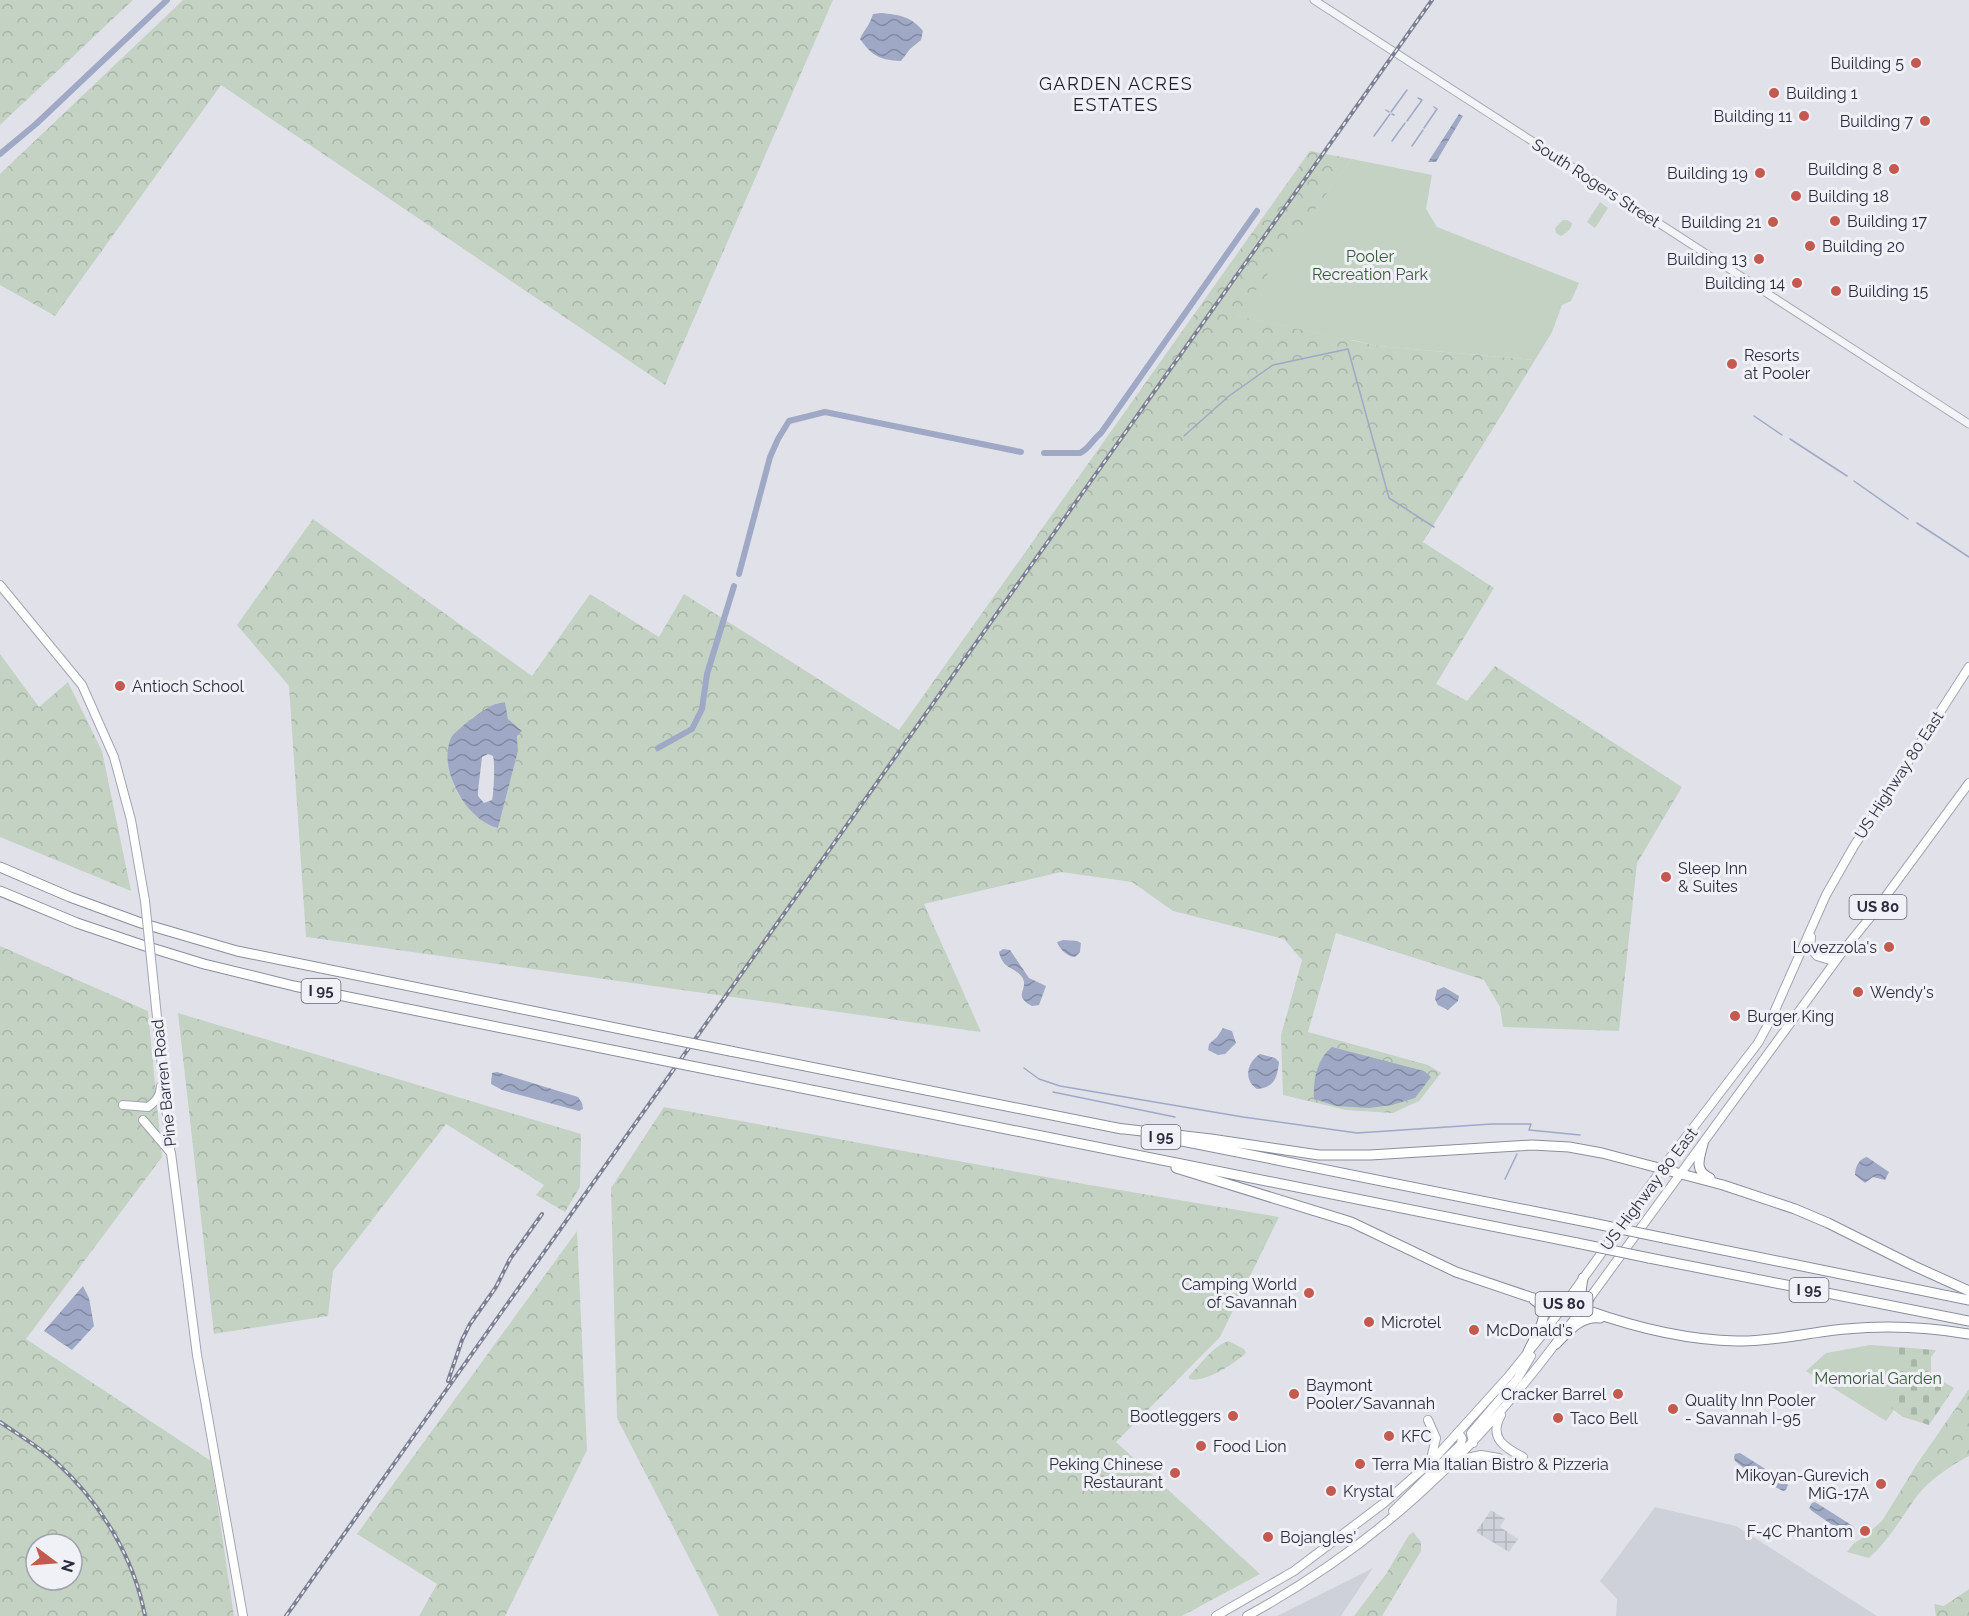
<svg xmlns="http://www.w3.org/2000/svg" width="1969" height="1616" font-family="Raleway,sans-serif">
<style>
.built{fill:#cfd1da}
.industrial{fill:url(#industrial-grid)}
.green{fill:#c3d2c3}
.forest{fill:url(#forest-crowns);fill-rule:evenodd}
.cemetery{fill:url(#cemetery-stones)}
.water{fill:url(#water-waves);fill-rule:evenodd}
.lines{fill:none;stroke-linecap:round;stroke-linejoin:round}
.stream{stroke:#9fa9c6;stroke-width:1.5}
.canal{stroke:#9fa9c6;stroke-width:6}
.minor-casing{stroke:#a7a8b3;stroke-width:9}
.major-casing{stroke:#a1a4b3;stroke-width:10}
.highway-casing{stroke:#898d9e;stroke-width:11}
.minor{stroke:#f3f4f7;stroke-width:7}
.major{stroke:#fff;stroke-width:8}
.highway{stroke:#fff;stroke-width:9}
.rail-casing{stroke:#7c7f91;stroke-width:4}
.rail{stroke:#f0f1f6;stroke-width:1.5;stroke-dasharray:4.5;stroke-linecap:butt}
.major-bridge-casing{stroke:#a1a4b3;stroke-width:10;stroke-linecap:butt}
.highway-bridge-casing{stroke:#898d9e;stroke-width:11;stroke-linecap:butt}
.major-bridge{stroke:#fff;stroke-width:8}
.highway-bridge{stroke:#fff;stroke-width:9}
.poi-dot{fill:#c4594f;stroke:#f0f1f6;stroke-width:2}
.labels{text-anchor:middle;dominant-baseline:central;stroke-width:6;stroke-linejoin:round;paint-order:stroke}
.shield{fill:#f0f1f6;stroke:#666876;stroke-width:1.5}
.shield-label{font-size:15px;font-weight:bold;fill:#2b2d3f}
.poi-label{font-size:16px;fill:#2b2d3f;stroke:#f0f1f6;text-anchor:start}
.street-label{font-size:16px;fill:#2b2d3f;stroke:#f0f1f6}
.park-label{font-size:16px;fill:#395a3a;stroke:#f0f1f6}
.neighbourhood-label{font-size:18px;letter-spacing:1.5px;fill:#1d1f30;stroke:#f0f1f6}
</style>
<defs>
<pattern id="industrial-grid" width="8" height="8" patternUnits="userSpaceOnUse" patternTransform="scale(1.5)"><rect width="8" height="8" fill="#cfd1da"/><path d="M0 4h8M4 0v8" fill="none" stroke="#b2b4bc"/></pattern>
<pattern id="forest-crowns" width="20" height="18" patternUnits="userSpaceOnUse" patternTransform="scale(1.5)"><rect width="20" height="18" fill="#c3d2c3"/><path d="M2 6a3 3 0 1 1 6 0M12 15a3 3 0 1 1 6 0" fill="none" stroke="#a8b5a9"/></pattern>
<pattern id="cemetery-stones" width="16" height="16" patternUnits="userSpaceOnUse" patternTransform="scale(1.5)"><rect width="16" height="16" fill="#c3d2c3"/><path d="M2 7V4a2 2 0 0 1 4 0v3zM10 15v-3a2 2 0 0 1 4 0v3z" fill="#a8b5a9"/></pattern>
<pattern id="water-waves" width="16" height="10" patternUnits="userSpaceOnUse" patternTransform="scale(1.5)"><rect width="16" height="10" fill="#9fa9c6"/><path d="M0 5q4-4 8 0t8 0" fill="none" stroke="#828aa2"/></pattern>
</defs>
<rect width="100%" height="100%" fill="#e1e2e9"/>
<!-- built -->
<path class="built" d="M1655,1507L1736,1526L1877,1616H1616L1617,1599L1600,1581Z
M1373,1568L1341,1616H1277Z"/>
<!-- industrial -->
<path class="industrial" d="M1491,1510L1505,1519L1500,1527L1518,1539L1509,1552L1476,1532Z"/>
<!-- green -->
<path class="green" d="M1352,159L1432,175L1426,209L1437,227L1579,283L1571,301L1562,305L1552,332L1535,360L1378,346L1352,340L1345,343L1344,339L1236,316Z
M1600,202L1608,208L1595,228L1587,222Z
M1563,220H1567L1572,223C1572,229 1566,233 1561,236L1556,233L1555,228Z
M1870,1345L1936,1350L1886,1421L1806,1371L1826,1353Z"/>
<!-- forest -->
<path class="forest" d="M0,0H133L0,125Z
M183,0H833L665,385L221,85L55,316L0,285V174Z
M1310,151L1352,159L1237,316L1378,346L1535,360L1423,542L1494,588L1436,684L1467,701L1495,666L1682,787L1637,863L1619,1031L1503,1027L1500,1007L1484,980L1336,933L1308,1032L1428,1065L1441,1073L1419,1101L1393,1113L1346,1110L1283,1095L1281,1035L1302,960L1284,939L1173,911L1132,882L1061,872L924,904L981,1032L306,937L289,686L237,625L313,519L532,676L590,594L659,637L684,594L899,730ZM505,702L508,719L517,736L518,751L498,828C483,825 457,798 453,783C449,771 452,749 452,736L494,704Z
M0,654L39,707L68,682L102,751L131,891L0,837Z
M0,946L148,1011L162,1157L26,1339L211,1461L234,1616H0ZM36,1544H72V1580H36Z
M178,1013L581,1134L580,1187L565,1212L536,1195L544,1185L446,1124L333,1271L328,1316L214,1334Z
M664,1107L1084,1184L1279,1217L1220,1337L1116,1442L1260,1574L1182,1616H719L617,1418L611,1188Z
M577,1231L587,1450L505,1616H419L437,1584L357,1534Z
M1228,1341L1244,1349L1246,1353C1235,1363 1204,1384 1189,1379V1376C1201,1364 1212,1347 1228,1341Z
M1969,1389V1456C1953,1464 1928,1481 1917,1496C1901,1518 1889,1540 1869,1558L1847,1552L1854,1543L1861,1539L1882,1521L1917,1464Z
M1413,1532L1421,1542V1551L1382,1616H1354L1386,1574L1409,1535Z
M1969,1589V1616H1936L1934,1604L1944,1606Z"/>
<!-- cemetery -->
<path class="cemetery" d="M1896,1347L1931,1350V1374L1954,1388L1929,1425L1903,1417L1891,1408L1897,1391Z"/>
<!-- water -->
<path class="water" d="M881,13C899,15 911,16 923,31L921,40L910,49L901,61C880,60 872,56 860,39C865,28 869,27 873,14Z
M1459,114L1463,116L1436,162H1428Z
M505,702L508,719L522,731L517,736L518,751L498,828C467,821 437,769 451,738C455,730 487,707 495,704C498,703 501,703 505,702ZM488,754L493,756C495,762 494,793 492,800L484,803L478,796V791L482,757Z
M1063,940L1077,941L1081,943L1080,952L1075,957C1068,957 1060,950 1057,942Z
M1003,949L1010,950L1029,978L1046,986L1039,1005L1032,1006C1011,995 1030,990 1022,977C1014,966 1003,970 999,952Z
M1444,987L1459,996L1458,1001L1448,1010L1438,1005L1435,999L1437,990Z
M1223,1028L1232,1031L1236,1043L1225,1054L1218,1055L1208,1050L1209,1044L1217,1037Z
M1332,1047L1424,1071L1431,1077L1415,1098L1392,1105L1369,1108L1336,1106L1314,1099C1313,1079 1317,1059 1332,1047Z
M1260,1054L1275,1058L1279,1062C1277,1078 1275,1087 1257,1089C1243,1080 1247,1062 1260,1054Z
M497,1072L578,1097L582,1103L583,1109L579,1111L502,1090L491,1084L492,1073Z
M1867,1157L1889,1172L1885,1180L1873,1177L1865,1183L1855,1175C1855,1168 1858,1159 1867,1157Z
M83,1286L89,1298L94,1326L72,1350L44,1331Z
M1740,1453L1786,1482L1788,1485L1786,1490L1783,1491L1754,1476L1735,1461L1734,1457L1735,1454Z
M1815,1502L1853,1526L1855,1529L1854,1533L1850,1537L1812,1511L1809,1508L1812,1503Z"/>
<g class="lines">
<!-- stream -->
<path class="stream" d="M1386,110L1389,112
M1391,112L1407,90
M1392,114L1394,115
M1407,121L1422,100L1418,98
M1424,128L1437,109L1434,107
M1374,136L1390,114
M1392,141L1405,123
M1412,146L1423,130
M1754,416L1782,435
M1184,436L1229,396L1273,365L1348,349L1389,498L1434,527
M1790,439L1847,476
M1854,481L1908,519
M1917,523L1969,557
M1024,1068L1039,1079L1060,1086L1243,1117L1357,1133L1492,1124H1531L1529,1130L1580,1135
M1053,1092L1175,1117
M1505,1179L1517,1154"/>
<!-- canal -->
<path class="canal" d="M0,154L36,124L167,0
M1044,453H1080C1089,449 1093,439 1101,433L1257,211
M739,574L770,457L778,439L789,421L825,412L1021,452
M658,748L692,729L702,709L707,674L734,586"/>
<defs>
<path id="minor" d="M1314,0L1969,424
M168,1125L171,1153"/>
<path id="major" d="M0,585L82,685L114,757L131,820L145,901
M1811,937L1810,947L1817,956L1830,960L1839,954
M153,978L168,1125
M123,1105L148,1107C156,1101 160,1097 161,1086
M143,1120L171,1153L197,1355L243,1616
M1567,1329L1843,951L1872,915L1969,783
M1501,1415C1488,1438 1505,1448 1523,1457
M1428,1420L1436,1438L1431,1459
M1473,1443L1471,1433L1518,1378L1531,1356
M1458,1460L1481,1455L1499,1458
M1393,1511L1461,1444L1462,1438L1458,1433
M1216,1616L1294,1571L1384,1503L1433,1460L1508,1377L1546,1330L1670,1158L1758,1043L1772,1017L1826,895L1854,846L1969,667
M1247,1616C1374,1547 1473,1454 1559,1339"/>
<path id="highway" d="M0,867L70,897L141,923L237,951L665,1038
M0,891L77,923L142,945L204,964L294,986L651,1058
M730,1051L1122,1129
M716,1071L1577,1243
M1116,1128L1211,1139L1319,1155H1370L1532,1145L1569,1147L1602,1153L1723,1185L1795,1209L1828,1223L1914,1266L1969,1291
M1177,1140L1592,1223
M1703,1144C1699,1159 1694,1171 1710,1178
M1176,1168L1351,1222L1456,1272L1530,1297L1562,1306L1574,1307L1589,1299
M1664,1238L1969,1300
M1649,1258L1969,1321
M1583,1278C1581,1291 1578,1301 1589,1311C1637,1328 1686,1340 1737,1341C1773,1342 1809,1332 1846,1329C1887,1325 1928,1327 1969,1334
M1556,1344C1569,1331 1580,1316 1600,1318
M1528,1352C1535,1335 1555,1313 1534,1300"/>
</defs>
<!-- minor casing -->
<use href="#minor" class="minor-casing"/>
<!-- major casing -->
<use href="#major" class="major-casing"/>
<!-- highway casing -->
<use href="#highway" class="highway-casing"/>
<!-- minor -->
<use href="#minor" class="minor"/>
<!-- major -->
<use href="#major" class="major"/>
<!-- highway -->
<use href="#highway" class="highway"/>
<defs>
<path id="rail" d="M448,1381L462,1340L470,1324L496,1287L510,1259L542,1214
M0,1422C19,1435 39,1447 56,1462C100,1502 134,1557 145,1616
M286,1616L1432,0"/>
</defs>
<!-- rail casing -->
<use href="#rail" class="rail-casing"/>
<!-- rail -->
<use href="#rail" class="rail"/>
<defs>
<path id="major-bridge" d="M145,901L153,978"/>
<path id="highway-bridge" d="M665,1038L730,1051
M651,1058L716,1071
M1592,1223L1664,1238
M1577,1243L1649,1258"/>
</defs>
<!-- major-bridge casing -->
<use href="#major-bridge" class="major-bridge-casing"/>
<!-- highway-bridge casing -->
<use href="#highway-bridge" class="highway-bridge-casing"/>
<!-- major-bridge -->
<use href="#major-bridge" class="major-bridge"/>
<!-- highway-bridge -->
<use href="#highway-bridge" class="highway-bridge"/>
</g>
<!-- markers -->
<g class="poi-dot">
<circle cx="1916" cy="63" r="6"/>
<circle cx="1774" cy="93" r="6"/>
<circle cx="1804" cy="116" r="6"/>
<circle cx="1925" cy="121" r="6"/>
<circle cx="1894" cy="169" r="6"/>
<circle cx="1760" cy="173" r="6"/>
<circle cx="1796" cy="196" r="6"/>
<circle cx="1835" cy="221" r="6"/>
<circle cx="1773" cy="222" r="6"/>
<circle cx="1810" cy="246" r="6"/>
<circle cx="1759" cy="259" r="6"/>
<circle cx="1797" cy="283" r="6"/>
<circle cx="1836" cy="291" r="6"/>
<circle cx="1732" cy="364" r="6"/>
<circle cx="120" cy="686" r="6"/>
<circle cx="1666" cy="877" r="6"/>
<circle cx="1889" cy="947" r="6"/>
<circle cx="1858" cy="992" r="6"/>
<circle cx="1735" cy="1016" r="6"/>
<circle cx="1309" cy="1293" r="6"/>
<circle cx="1369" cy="1322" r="6"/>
<circle cx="1474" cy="1330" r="6"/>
<circle cx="1294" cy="1394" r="6"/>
<circle cx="1618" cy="1394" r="6"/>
<circle cx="1673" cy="1409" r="6"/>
<circle cx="1233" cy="1416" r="6"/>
<circle cx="1558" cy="1418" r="6"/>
<circle cx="1389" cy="1436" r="6"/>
<circle cx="1201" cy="1446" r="6"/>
<circle cx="1360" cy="1464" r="6"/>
<circle cx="1175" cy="1473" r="6"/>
<circle cx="1881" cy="1484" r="6"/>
<circle cx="1331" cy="1491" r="6"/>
<circle cx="1865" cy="1531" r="6"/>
<circle cx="1268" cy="1537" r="6"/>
</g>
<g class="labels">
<!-- shield labels -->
<g class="shield">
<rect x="1849.5" y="895" width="57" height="24" rx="4.5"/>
<rect x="301.5" y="979" width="39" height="24" rx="4.5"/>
<rect x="1141.5" y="1125" width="39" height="24" rx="4.5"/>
<rect x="1789.5" y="1278" width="39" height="24" rx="4.5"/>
<rect x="1535.5" y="1292" width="57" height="24" rx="4.5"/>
</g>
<g class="shield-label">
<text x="1878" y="907">US 80</text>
<text x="321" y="991">I 95</text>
<text x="1161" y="1137">I 95</text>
<text x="1809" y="1290">I 95</text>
<text x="1564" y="1304">US 80</text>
</g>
<!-- poi labels -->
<g class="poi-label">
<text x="1904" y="63" text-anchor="end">Building 5</text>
<text x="1786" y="93">Building 1</text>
<text x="1792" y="116" text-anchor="end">Building 11</text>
<text x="1913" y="121" text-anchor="end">Building 7</text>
<text x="1882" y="169" text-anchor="end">Building 8</text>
<text x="1748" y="173" text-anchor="end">Building 19</text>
<text x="1808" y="196">Building 18</text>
<text x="1847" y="221">Building 17</text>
<text x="1761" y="222" text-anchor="end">Building 21</text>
<text x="1822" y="246">Building 20</text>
<text x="1747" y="259" text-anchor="end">Building 13</text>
<text x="1785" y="283" text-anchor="end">Building 14</text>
<text x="1848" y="291">Building 15</text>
<text x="1744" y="355">Resorts<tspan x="1744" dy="18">at Pooler</tspan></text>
<text x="132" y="686">Antioch School</text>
<text x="1678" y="868">Sleep Inn<tspan x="1678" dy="18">&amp; Suites</tspan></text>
<text x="1877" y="947" text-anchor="end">Lovezzola's</text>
<text x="1870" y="992">Wendy's</text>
<text x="1747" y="1016">Burger King</text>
<text x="1297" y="1284" text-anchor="end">Camping World<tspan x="1297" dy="18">of Savannah</tspan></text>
<text x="1381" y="1322">Microtel</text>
<text x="1486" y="1330">McDonald's</text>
<text x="1306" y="1385">Baymont<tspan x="1306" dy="18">Pooler/Savannah</tspan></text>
<text x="1606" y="1394" text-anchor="end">Cracker Barrel</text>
<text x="1685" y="1400">Quality Inn Pooler<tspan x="1685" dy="18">- Savannah I-95</tspan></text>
<text x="1221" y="1416" text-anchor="end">Bootleggers</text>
<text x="1570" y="1418">Taco Bell</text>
<text x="1401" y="1436">KFC</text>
<text x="1213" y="1446">Food Lion</text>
<text x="1163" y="1464" text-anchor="end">Peking Chinese<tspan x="1163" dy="18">Restaurant</tspan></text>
<text x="1372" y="1464">Terra Mia Italian Bistro &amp; Pizzeria</text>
<text x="1869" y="1475" text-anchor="end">Mikoyan-Gurevich<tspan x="1869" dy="18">MiG-17A</tspan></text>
<text x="1343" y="1491">Krystal</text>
<text x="1853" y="1531" text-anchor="end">F-4C Phantom</text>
<text x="1280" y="1537">Bojangles'</text>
</g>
<!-- street labels -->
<g class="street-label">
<text transform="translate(1596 183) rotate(33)">South Rogers Street</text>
<text transform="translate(1899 775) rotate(-57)">US Highway 80 East</text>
<text transform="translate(164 1083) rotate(-96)">Pine Barren Road</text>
<text transform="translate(1649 1189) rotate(-53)">US Highway 80 East</text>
</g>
<!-- park labels -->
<g class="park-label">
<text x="1370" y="256">Pooler<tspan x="1370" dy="18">Recreation Park</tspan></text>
<text x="1878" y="1378">Memorial Garden</text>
</g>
<!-- neighbourhood labels -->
<g class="neighbourhood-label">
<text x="1116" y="83">GARDEN ACRES<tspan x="1116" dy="21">ESTATES</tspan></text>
</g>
</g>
<!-- north arrow -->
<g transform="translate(54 1562) rotate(106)"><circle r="28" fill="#f0f1f6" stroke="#a1a3ad" stroke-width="1.5"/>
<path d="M0-4.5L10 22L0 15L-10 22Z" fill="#c4594f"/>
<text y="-9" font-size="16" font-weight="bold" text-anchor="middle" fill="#2b2d3f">N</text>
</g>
</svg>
